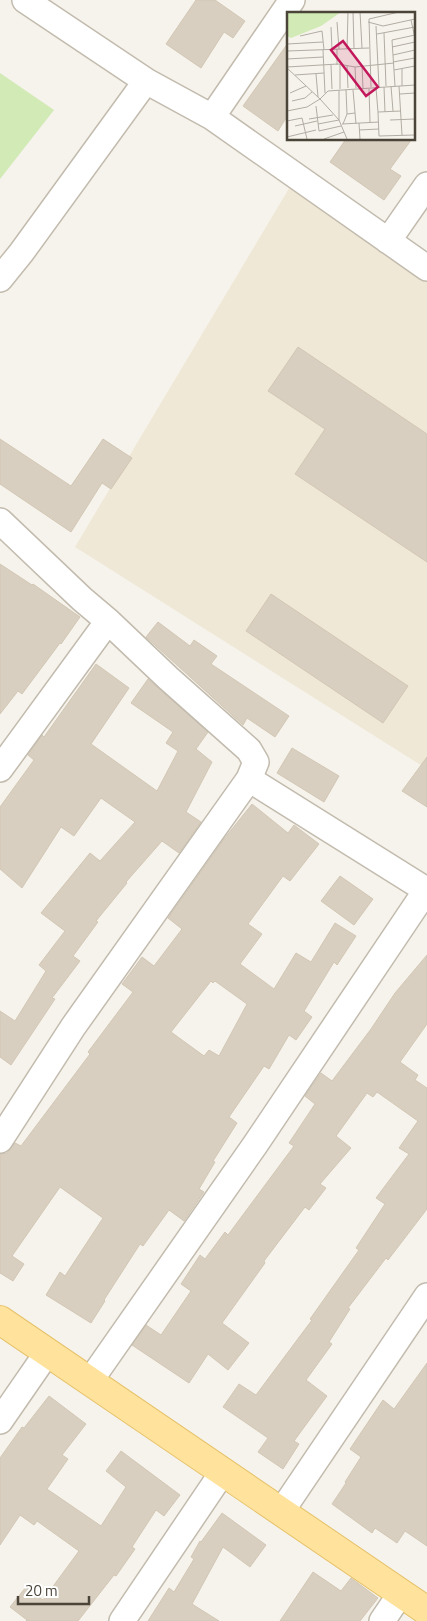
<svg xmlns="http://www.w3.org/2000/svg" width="427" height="1621" font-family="'Titillium Web',sans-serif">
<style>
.education{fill:#efe8d6}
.park{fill:#d2eab5}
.building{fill:#d8cfc1;stroke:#d3c7b4;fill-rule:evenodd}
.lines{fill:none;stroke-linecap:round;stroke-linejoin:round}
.minor-casing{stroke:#c2bbae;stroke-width:28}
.major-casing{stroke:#e6c16a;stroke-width:30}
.minor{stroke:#fff;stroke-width:25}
.major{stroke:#ffe39c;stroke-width:28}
.inset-road{fill:none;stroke:#b2ada4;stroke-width:1}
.view{fill:#c2185b;fill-opacity:0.15;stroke:#c2185b;stroke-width:2.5}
.inset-edge{fill:none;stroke:#4b4439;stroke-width:2.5}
</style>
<rect width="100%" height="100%" fill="#f6f3ec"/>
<!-- education -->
<path class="education" d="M291,185L427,280V769L75,547Z"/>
<!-- park -->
<path class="park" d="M0,73L54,110L0,179Z"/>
<!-- building -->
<path class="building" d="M196,0H215L245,21L233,38L224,32L201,68L166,44Z
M288,43V115L278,131L243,106Z
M346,139H412L390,169L401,176L384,200L330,162Z
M298,347L427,434V562L295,474L325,429L268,391Z
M0,439L71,486L103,439L132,458L111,489L102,483L71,532L0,484Z
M0,564L32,585L33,584L80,617L61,644L60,643L22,694L18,691L0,714Z
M271,594L408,686L383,723L246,631Z
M158,622L190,646L194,640L217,656L211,664L289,716L275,737L247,718L243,725L146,637Z
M96,664L129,688L91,744L157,791L178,751L166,743L173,732L131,703L148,679L208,732L196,749L212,762L186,812L201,822L179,853L162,841L126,882L127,883L96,921L98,922L73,956L80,961L52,998L55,999L11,1065L0,1057V1011L15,1021L46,971L39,965L65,931L41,913L90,853L100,861L135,822L101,798L74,836L61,827L22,888L0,869V807L34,760L28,755L42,735L44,737Z
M292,748L339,776L324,802L277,773Z
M427,757V807L402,791Z
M252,804L288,833L294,825L319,844L290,881L283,876L248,924L262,934L240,964L274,989L296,953L311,962L335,923L356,936L337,965L334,962L304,1011L312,1017L296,1040L289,1035L269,1069L264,1066L229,1117L237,1123L213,1161L215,1162L199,1189L204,1192L184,1221L169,1210L143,1246L140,1244L104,1300L105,1301L91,1323L46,1295L60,1272L65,1276L103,1218L60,1187L12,1256L24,1264L13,1281L0,1273V1154L7,1153L15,1143L21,1146L90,1054L88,1052L133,992L122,984L142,957L154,966L182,929L168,918L224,839ZM211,981L213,983L215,981L247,1004L219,1056L209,1050L204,1056L171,1032Z
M340,876L373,899L354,925L321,901Z
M427,955V1024L400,1062L418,1075L415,1080L427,1088V1209L388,1260L386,1258L348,1308L350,1309L329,1342L332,1344L306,1380L327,1396L294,1441L299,1444L283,1469L258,1452L268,1438L223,1407L239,1384L256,1395L312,1320L310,1319L359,1250L356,1248L385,1204L376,1198L409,1154L399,1148L418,1121L377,1092L373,1097L367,1093L336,1136L351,1148L320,1184L326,1188L309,1210L305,1207L264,1261L265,1263L222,1323L249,1343L228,1370L208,1354L189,1383L132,1345L146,1325L161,1335L191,1291L181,1284L200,1255L205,1259L225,1232L228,1235L294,1146L289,1143L315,1104L305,1096L321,1073L332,1081L371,1029L395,993Z
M427,1363V1546L405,1531L397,1543L375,1528L372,1533L332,1504L346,1483L345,1482L361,1457L350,1449L383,1400L394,1409Z
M49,1396L86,1424L62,1455L68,1459L47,1489L101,1526L126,1487L106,1471L121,1451L180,1495L164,1516L156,1510L132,1547L135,1549L116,1576L114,1575L78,1621H26L27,1620L10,1607L26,1587L43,1600L79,1551L37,1521L34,1525L20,1515L0,1545V1458L22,1427L24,1428Z
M222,1513L266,1545L250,1567L223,1547L192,1604L219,1621H148L169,1588L174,1592L194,1559L191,1557L200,1541L201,1542Z
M313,1572L341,1591L351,1578L378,1598L360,1621H280Z"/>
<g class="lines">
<defs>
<path id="minor" d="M25,0L146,81L212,117L427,268
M212,117L292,0
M388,241L427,185
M0,279L21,253L146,81
M0,521L82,599L108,621L168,678L249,750L256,762L249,779L73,1027L0,1140
M0,769L108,621
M249,779L426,890
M90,1381L255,1145L427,889
M0,1421L47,1353
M281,1512L427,1296
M122,1621L222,1473
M382,1621L401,1593"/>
<path id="major" d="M0,1320L427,1611"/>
</defs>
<!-- minor casing -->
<use href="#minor" class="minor-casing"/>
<!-- major casing -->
<use href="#major" class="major-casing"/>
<!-- minor -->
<use href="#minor" class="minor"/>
<!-- major -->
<use href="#major" class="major"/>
</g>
<!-- overview -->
<g transform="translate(287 12)">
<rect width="128" height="128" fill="#f6f3ec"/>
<path d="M0,0H54L34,14L4,26L0,24Z" fill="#d2eab5"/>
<path class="inset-road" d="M66,0L67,36M73,0L75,36M124,8L128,26M50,10L52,37M81,10L96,14L128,7M89,14L92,75M44,15L45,38M97,21L99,74M90,22L128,15M13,24L35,19L37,38M0,32L36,30M105,35L128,30M60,37L61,0M36,38L38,81M0,39L82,36M106,43L128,38M0,47L36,45M106,50L128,46M44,53L45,77M50,53V37M53,53V77M60,54L61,76M75,54L76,76M0,55L51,52L68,55L107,51M68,55L69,76M0,56L33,87L20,95L0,99M115,57V74M107,58L128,54M29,62L31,85M8,63L37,61M104,74L106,99M108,74L105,28L128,23M112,74L115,123M84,75L82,7L112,0M97,75L98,100M89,76L91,100M82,77L83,110M52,78V108M59,78L60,102M66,78L69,112M3,81L19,74M113,82L128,81M5,89L18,86L25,80M29,94L32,119L54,114M114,99L91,100L92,124L128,123M22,107L46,103M103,108L128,107M0,109L15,106L20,127M72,111L73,127M31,112L52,108M55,112L92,110M56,112L60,102L68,101M8,114L30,109M72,118L92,117M0,125L29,118M37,127L57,120M60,127L52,108L33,87L41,79L128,73"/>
<path class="view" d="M56,29L91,75L79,84L44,38Z"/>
<rect width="128" height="128" class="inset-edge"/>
</g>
<!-- scale -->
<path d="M18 1596v8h71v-8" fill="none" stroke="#4b4439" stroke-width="2.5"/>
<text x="25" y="1596" font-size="15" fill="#4b4439" stroke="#ffffff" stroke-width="4" paint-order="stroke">20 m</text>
</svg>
